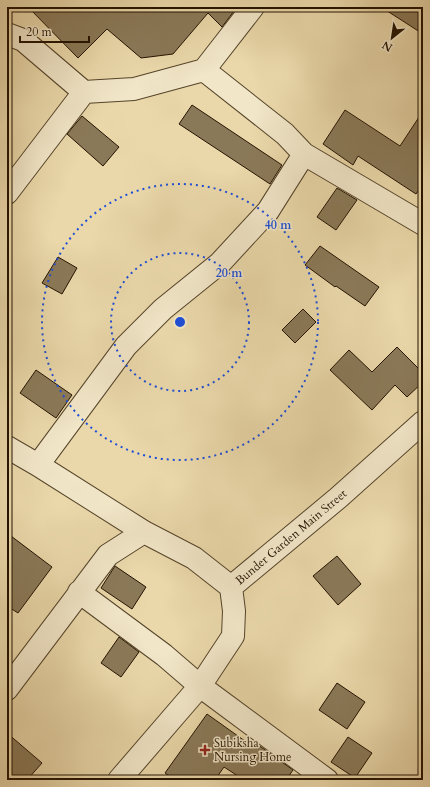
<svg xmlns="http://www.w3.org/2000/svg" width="430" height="787" font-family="Cardo,serif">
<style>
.building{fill:#8a7958;stroke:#231200}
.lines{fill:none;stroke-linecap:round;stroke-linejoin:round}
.street-casing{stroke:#55442a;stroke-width:24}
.street{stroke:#f1e6c8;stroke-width:22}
.ring{fill:none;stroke:#1d4ed8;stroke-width:2;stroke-dasharray:2 4}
.poi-dot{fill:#8f2418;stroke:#f1e6c8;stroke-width:1.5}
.labels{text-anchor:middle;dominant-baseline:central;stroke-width:3;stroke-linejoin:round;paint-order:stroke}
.street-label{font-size:12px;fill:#231200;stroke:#f1e6c8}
.poi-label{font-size:12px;fill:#231200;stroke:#f1e6c8;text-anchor:start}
.centre{fill:#1d4ed8;stroke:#f1e6c8;stroke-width:2}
.ring-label{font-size:12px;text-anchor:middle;font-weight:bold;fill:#1d4ed8;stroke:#f1e6c8;stroke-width:3;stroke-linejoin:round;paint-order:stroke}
</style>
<rect width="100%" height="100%" fill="#ead8aa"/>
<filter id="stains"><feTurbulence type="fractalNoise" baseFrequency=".005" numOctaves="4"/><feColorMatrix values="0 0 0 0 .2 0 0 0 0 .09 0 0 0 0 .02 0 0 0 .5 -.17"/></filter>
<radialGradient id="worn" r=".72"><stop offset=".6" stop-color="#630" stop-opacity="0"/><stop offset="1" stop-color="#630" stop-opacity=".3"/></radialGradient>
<!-- building -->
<path class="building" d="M28,7H237L222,27L208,13L173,54L141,58L107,29L78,58Z
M381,7H423V34Z
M192,105L282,165L270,184L179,124Z
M345,110L400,146L423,111V184L416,194L358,156L353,165L323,144Z
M82,116L119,147L103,166L67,134Z
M337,188L357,200L336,230L317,217Z
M320,246L379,287L365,306L336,286L335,287L305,265Z
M58,257L77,268L62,294L42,283Z
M303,309L316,322L295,343L282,330Z
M397,347L423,373V382L407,397L395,385L372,410L330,370L349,350L372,372Z
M36,370L72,395L56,418L20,393Z
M7,533L52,567L18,613L7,606Z
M337,556L361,584L338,605L313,576Z
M115,566L146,587L132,609L101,588Z
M119,637L139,652L121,677L101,663Z
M337,683L365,702L347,729L319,710Z
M207,714L252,746L254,742L293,770L286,780H244L224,767L215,780H175L165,773Z
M7,733L42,763L27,780H7Z
M348,737L372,753L355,778L331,762Z"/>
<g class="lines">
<defs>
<path id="street" d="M7,34L23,40L84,92L134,89L204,70L253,7
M204,70L285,134L304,154L423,224
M7,193L84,92
M7,447L38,465L144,532L194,558L231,587L338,498L423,422
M38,465L126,346L163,309L220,263L268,211L304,154
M79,592L164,655L200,686L327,780
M7,689L108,555L144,532
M119,780L200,686L233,636L234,611L231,587"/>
</defs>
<!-- street casing -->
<use href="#street" class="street-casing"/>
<!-- street -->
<use href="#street" class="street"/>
</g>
<!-- distance rings -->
<g class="ring">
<circle cx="180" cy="322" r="69"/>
<circle cx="180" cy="322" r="138"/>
</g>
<!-- markers -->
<path class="poi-dot" d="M203 744h4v4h4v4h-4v4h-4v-4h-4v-4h4z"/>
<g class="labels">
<!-- street labels -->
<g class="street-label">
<text transform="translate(291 537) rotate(-40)">Bunder Garden Main Street</text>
</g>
<!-- poi labels -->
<g class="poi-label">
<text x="214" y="743">Subiksha<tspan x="214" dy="14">Nursing Home</tspan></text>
</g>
</g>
<circle cx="180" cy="322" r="6" class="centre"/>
<g class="ring-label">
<text x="278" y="229">40 m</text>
<text x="229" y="277">20 m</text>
</g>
<!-- margin -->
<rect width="430" height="787" fill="none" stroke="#ead8aa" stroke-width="24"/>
<rect x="8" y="8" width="414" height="771" fill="none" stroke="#231200" stroke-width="2"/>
<rect x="12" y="12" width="406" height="763" fill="none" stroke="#231200"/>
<!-- north arrow -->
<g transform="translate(392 38) rotate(210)" stroke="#f1e6c8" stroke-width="3" paint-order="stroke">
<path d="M0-3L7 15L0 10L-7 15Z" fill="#231200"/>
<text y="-6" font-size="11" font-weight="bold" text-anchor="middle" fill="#231200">N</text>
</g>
<!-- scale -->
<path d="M20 36v6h69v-6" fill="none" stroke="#231200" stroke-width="2"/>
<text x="26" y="36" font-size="12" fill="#231200" stroke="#f1e6c8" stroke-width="3" paint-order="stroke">20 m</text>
<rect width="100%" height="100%" filter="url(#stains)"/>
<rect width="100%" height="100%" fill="url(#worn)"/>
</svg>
